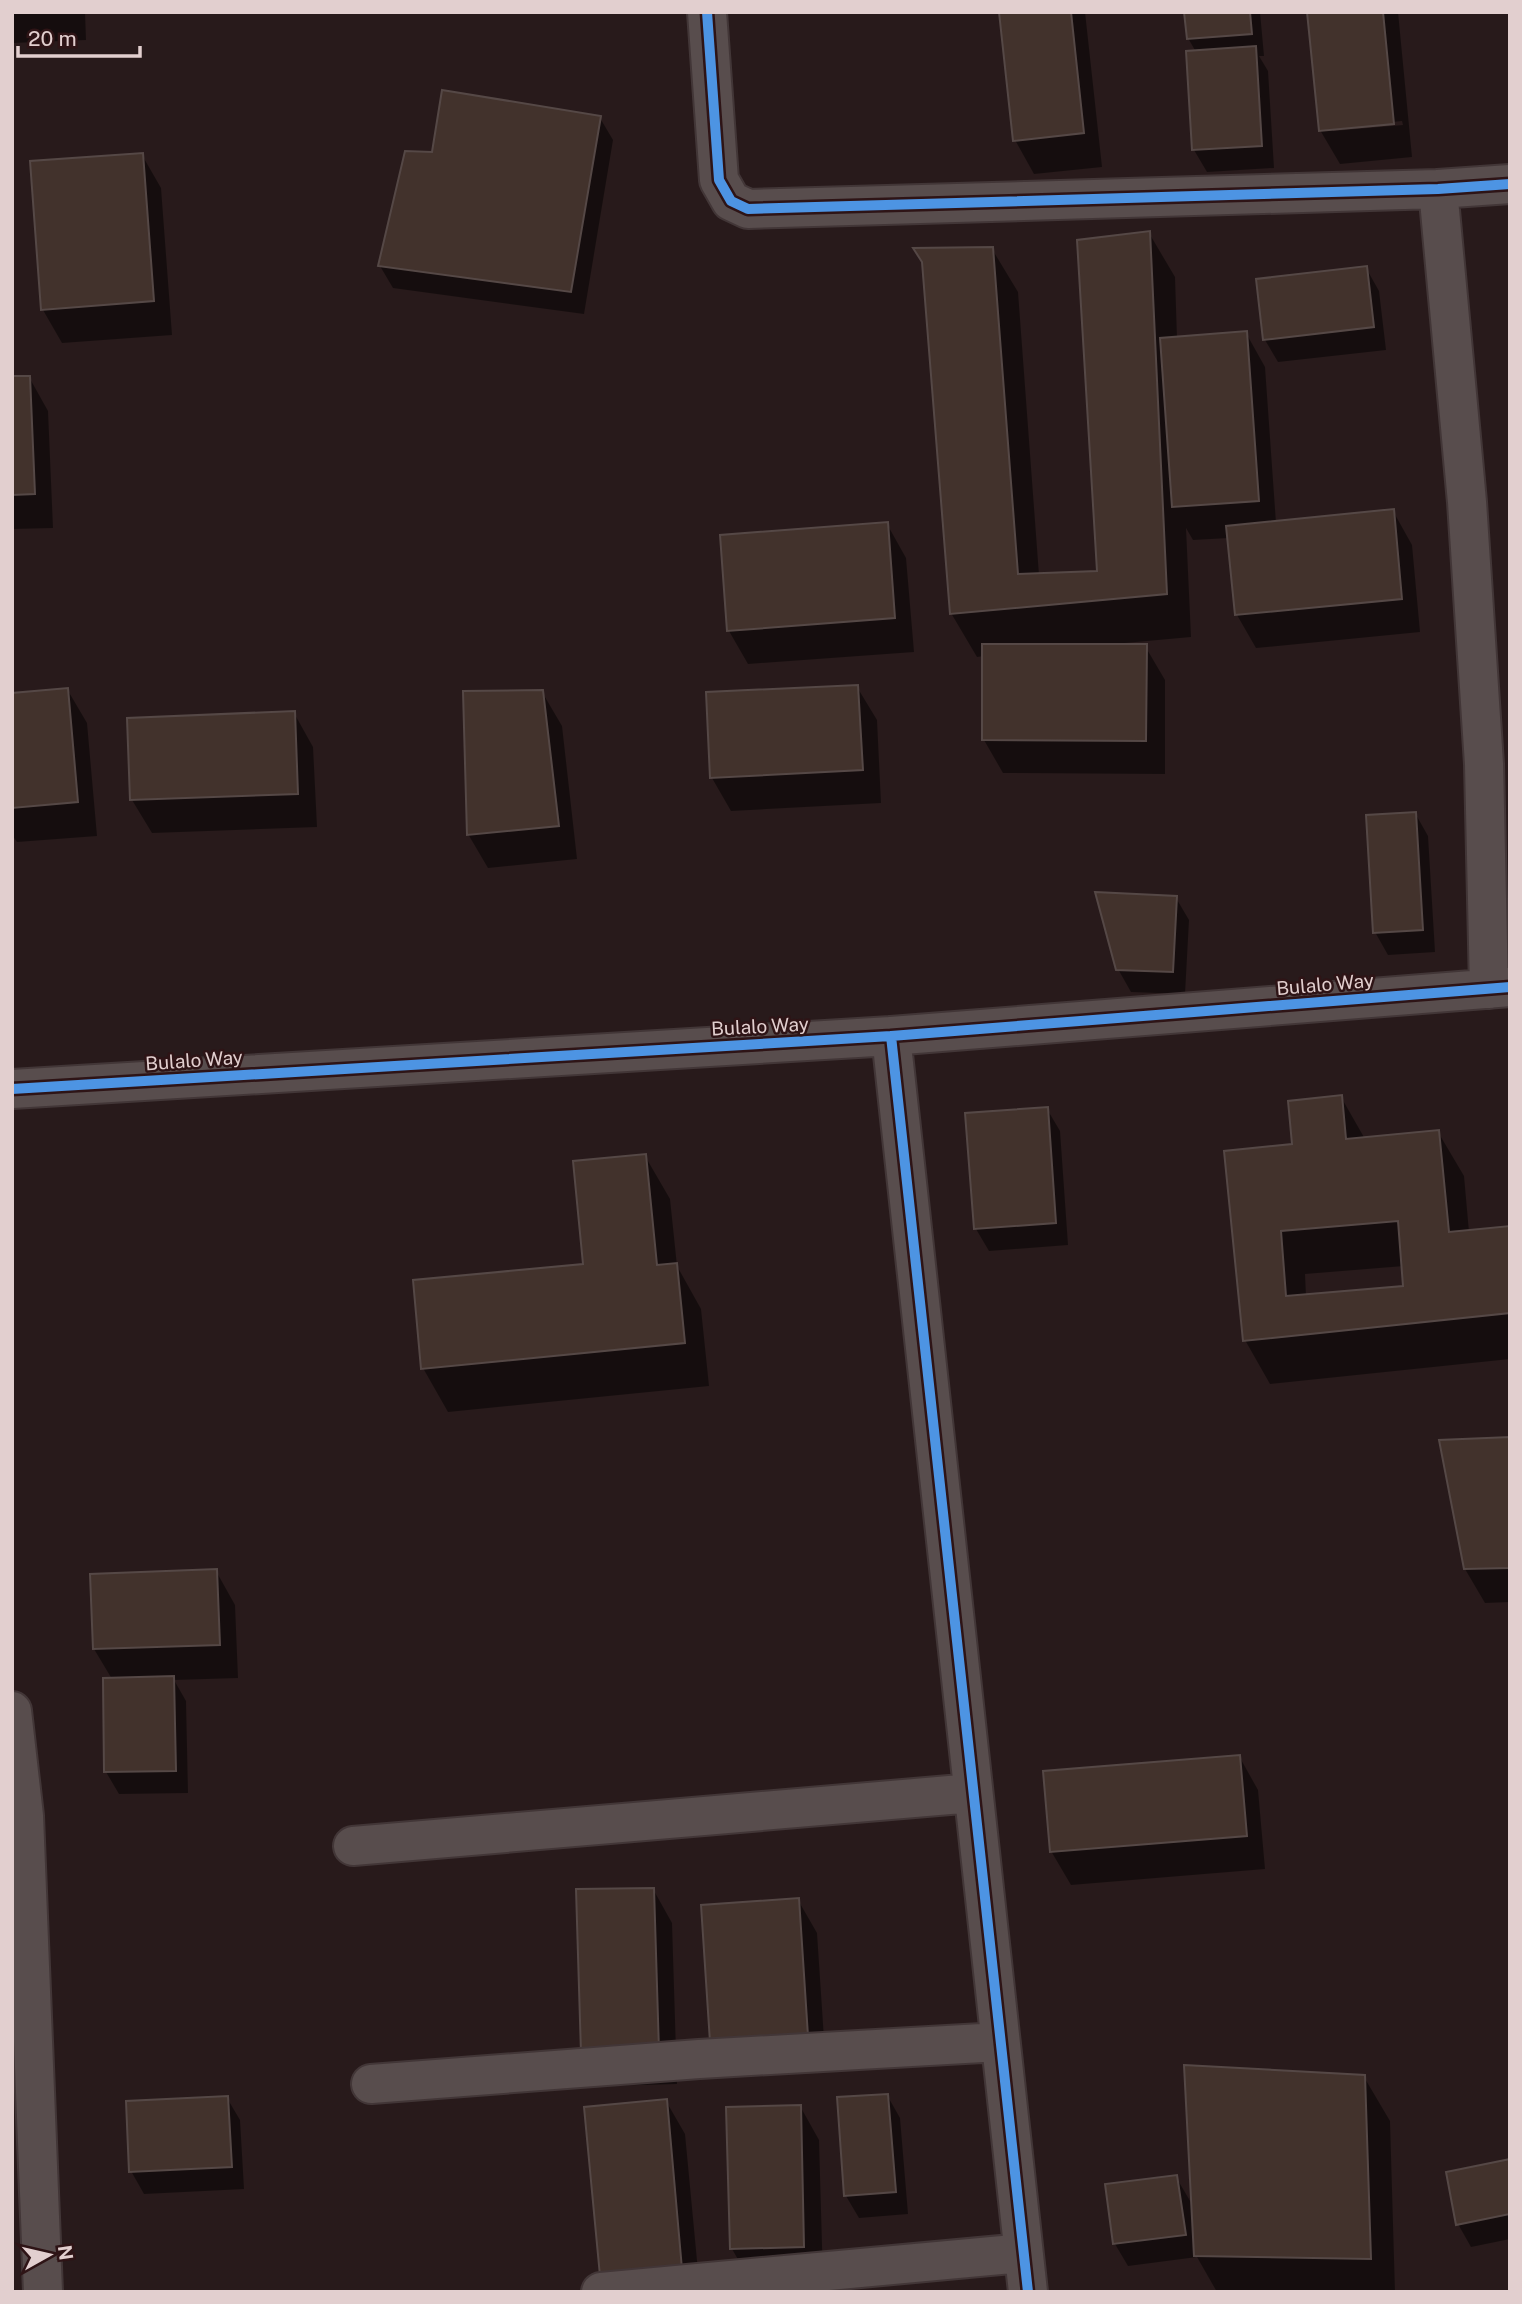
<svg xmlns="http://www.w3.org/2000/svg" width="1522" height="2304" font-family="'Public Sans',sans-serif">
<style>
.shadow{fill:#0007;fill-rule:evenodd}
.building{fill:#42322c;stroke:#554846;stroke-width:2;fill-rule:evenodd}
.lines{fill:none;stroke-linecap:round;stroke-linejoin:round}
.minor-casing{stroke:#423637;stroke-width:42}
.minor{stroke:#584d4d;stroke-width:38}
.cycleway-casing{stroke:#2e1416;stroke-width:15}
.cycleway{stroke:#4d94e3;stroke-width:10}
.labels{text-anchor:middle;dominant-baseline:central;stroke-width:5;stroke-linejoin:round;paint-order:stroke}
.street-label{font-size:19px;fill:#e2cfcf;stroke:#2e1416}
</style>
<rect width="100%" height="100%" fill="#281a1b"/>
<!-- shadow -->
<path class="shadow" d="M12,12H85L86,40L12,43Z
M1001,12H1085L1102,167L1034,174L1015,140Z
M1186,12H1260L1264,56H1259L1268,71L1274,168L1207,172L1194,150L1196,52L1188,38Z
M1309,12H1398L1412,157L1340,164L1320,130ZM1402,121L1403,125L1333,131V128Z
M600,118L613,140L584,314L393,288L380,266Z
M142,155L161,188L172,335L62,343L43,310Z
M1149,233L1175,277L1177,338L1246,333L1265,367L1276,523L1393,511L1412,545L1420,632L1256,648L1237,615L1229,538L1193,540L1186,528L1191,637L1125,643L1126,646H1145L1165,680V774L1003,773L984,740V656L977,657L951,613L992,249L1018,292L1039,575L1099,573Z
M1366,268L1379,291L1386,350L1278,362L1265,340Z
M29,377L48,411L53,528L12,529V378Z
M887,524L906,558L914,652L748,664L729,631Z
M857,687L877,720L881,803L731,811L712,778Z
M67,689L87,723L97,836L17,842L12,835V695Z
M542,692L562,726L577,859L488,868L468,834Z
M294,713L313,747L317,827L152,833L132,800Z
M1415,813L1428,836L1435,952L1388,955L1375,932Z
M1176,898L1189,920L1185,994L1131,992L1118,969Z
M1341,1097L1365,1139L1438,1132L1464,1176L1469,1232L1510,1228V1359L1270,1384L1245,1340L1294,1145ZM1404,1266L1405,1287L1306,1296L1305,1274Z
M1047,1109L1060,1131L1068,1245L989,1251L976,1229Z
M645,1156L670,1199L677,1266L701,1309L709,1386L448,1412L423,1368L585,1266Z
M1510,1439V1602L1485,1603L1465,1569Z
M216,1571L235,1605L238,1678L174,1680L186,1701L188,1793L119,1794L106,1772L112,1679L94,1649Z
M1239,1756L1258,1790L1265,1869L1071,1885L1051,1851Z
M653,1889L672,1923L677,2084L602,2086L582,2053Z
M798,1900L817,1933L826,2069L731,2075Z
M1364,2077L1390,2121L1395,2292H1217L1197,2257L1128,2266L1115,2244L1176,2177L1193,2206Z
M887,2095L900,2118L908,2214L859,2218L846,2196Z
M227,2098L240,2120L244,2189L144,2194L131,2171Z
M666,2101L685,2134L700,2292H611Z
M800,2106L819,2140L823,2280L751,2282L732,2249Z
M1510,2161V2239L1471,2247L1458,2224Z"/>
<!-- building -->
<path class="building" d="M999,12H1071L1084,133L1013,141Z
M1184,12H1250L1252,34L1187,39Z
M1307,12H1383L1394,124L1319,131Z
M1256,46L1262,146L1192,150L1186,51Z
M442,90L601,116L571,292L378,266L405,151L432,152Z
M143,153L154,301L41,310L30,161Z
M1150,231L1167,594L950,614L922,262L913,248L993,247L1018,574L1097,571L1077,240Z
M1367,266L1374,327L1263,340L1256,279Z
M1247,331L1259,501L1172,507L1160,338Z
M12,376H30L35,494L12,495Z
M1394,509L1402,599L1235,615L1226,526Z
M888,522L895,618L727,631L720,535Z
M982,644H1147L1146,741L982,740Z
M858,685L863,770L710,778L706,692Z
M68,688L78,802L12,808V693Z
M543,690L559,826L467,835L463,691Z
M295,711L298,794L130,800L127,718Z
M1416,812L1423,930L1373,933L1366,815Z
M1095,892L1177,896L1173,972L1116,970Z
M1342,1095L1346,1139L1439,1130L1449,1232L1510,1226V1313L1243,1341L1224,1151L1292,1144L1288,1101ZM1398,1221L1403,1286L1286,1296L1281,1231Z
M1048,1107L1056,1223L974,1229L965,1113Z
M646,1154L657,1265L677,1263L685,1343L421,1369L413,1280L583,1264L573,1161Z
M1510,1437V1568L1464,1569L1439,1440Z
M217,1569L220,1645L93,1649L90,1574Z
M174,1676L176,1771L104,1772L103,1678Z
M1240,1755L1247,1836L1050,1852L1043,1771Z
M654,1888L659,2051L581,2053L576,1889Z
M799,1898L808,2036L710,2042L701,1905Z
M1184,2065L1365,2075L1371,2259L1194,2256Z
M888,2094L896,2192L844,2196L837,2097Z
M228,2096L232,2167L129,2172L126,2101Z
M667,2099L682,2269L600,2276L584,2107Z
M801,2105L804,2247L730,2249L726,2107Z
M1510,2159V2214L1456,2225L1446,2172Z
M1177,2175L1186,2235L1113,2244L1105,2184Z"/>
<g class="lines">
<defs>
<path id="minor" d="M707,12L719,180L731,201L748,209L1438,189L1510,184
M1438,189L1467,502L1484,764L1489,989
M891,1036L1028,2292
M12,1089L891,1036L1510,987
M12,1711L24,1816L12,1818
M24,1816L43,2292
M353,1846L973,1793
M371,2084L699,2059L1000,2042
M601,2292L1023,2253"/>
</defs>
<!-- minor casing -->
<use href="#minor" class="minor-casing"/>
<!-- minor -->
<use href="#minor" class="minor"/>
<defs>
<path id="cycleway" d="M707,12L719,180L731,201L748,209L1438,189L1510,184
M891,1036L1028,2292
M12,1089L891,1036L1510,987"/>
</defs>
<!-- cycleway casing -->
<use href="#cycleway" class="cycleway-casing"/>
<!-- cycleway -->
<use href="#cycleway" class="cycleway"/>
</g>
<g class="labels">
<!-- street labels -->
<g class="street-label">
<text transform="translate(1325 984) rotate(-5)">Bulalo Way</text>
<text transform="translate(760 1026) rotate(-3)">Bulalo Way</text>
<text transform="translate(194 1060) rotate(-4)">Bulalo Way</text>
</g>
</g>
<!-- border -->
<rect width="1522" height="2304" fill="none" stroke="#e2cfcf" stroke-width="28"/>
<!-- north arrow -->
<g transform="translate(49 2255) rotate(82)" stroke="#2e1416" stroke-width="5" paint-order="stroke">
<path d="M0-5L12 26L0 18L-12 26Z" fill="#e2cfcf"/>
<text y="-10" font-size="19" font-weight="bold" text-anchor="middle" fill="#e2cfcf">N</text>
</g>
<!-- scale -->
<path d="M18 46v10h122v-10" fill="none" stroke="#e2cfcf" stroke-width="3.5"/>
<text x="28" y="46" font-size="21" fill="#e2cfcf" stroke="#2e1416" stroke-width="5" paint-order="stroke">20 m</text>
</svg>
